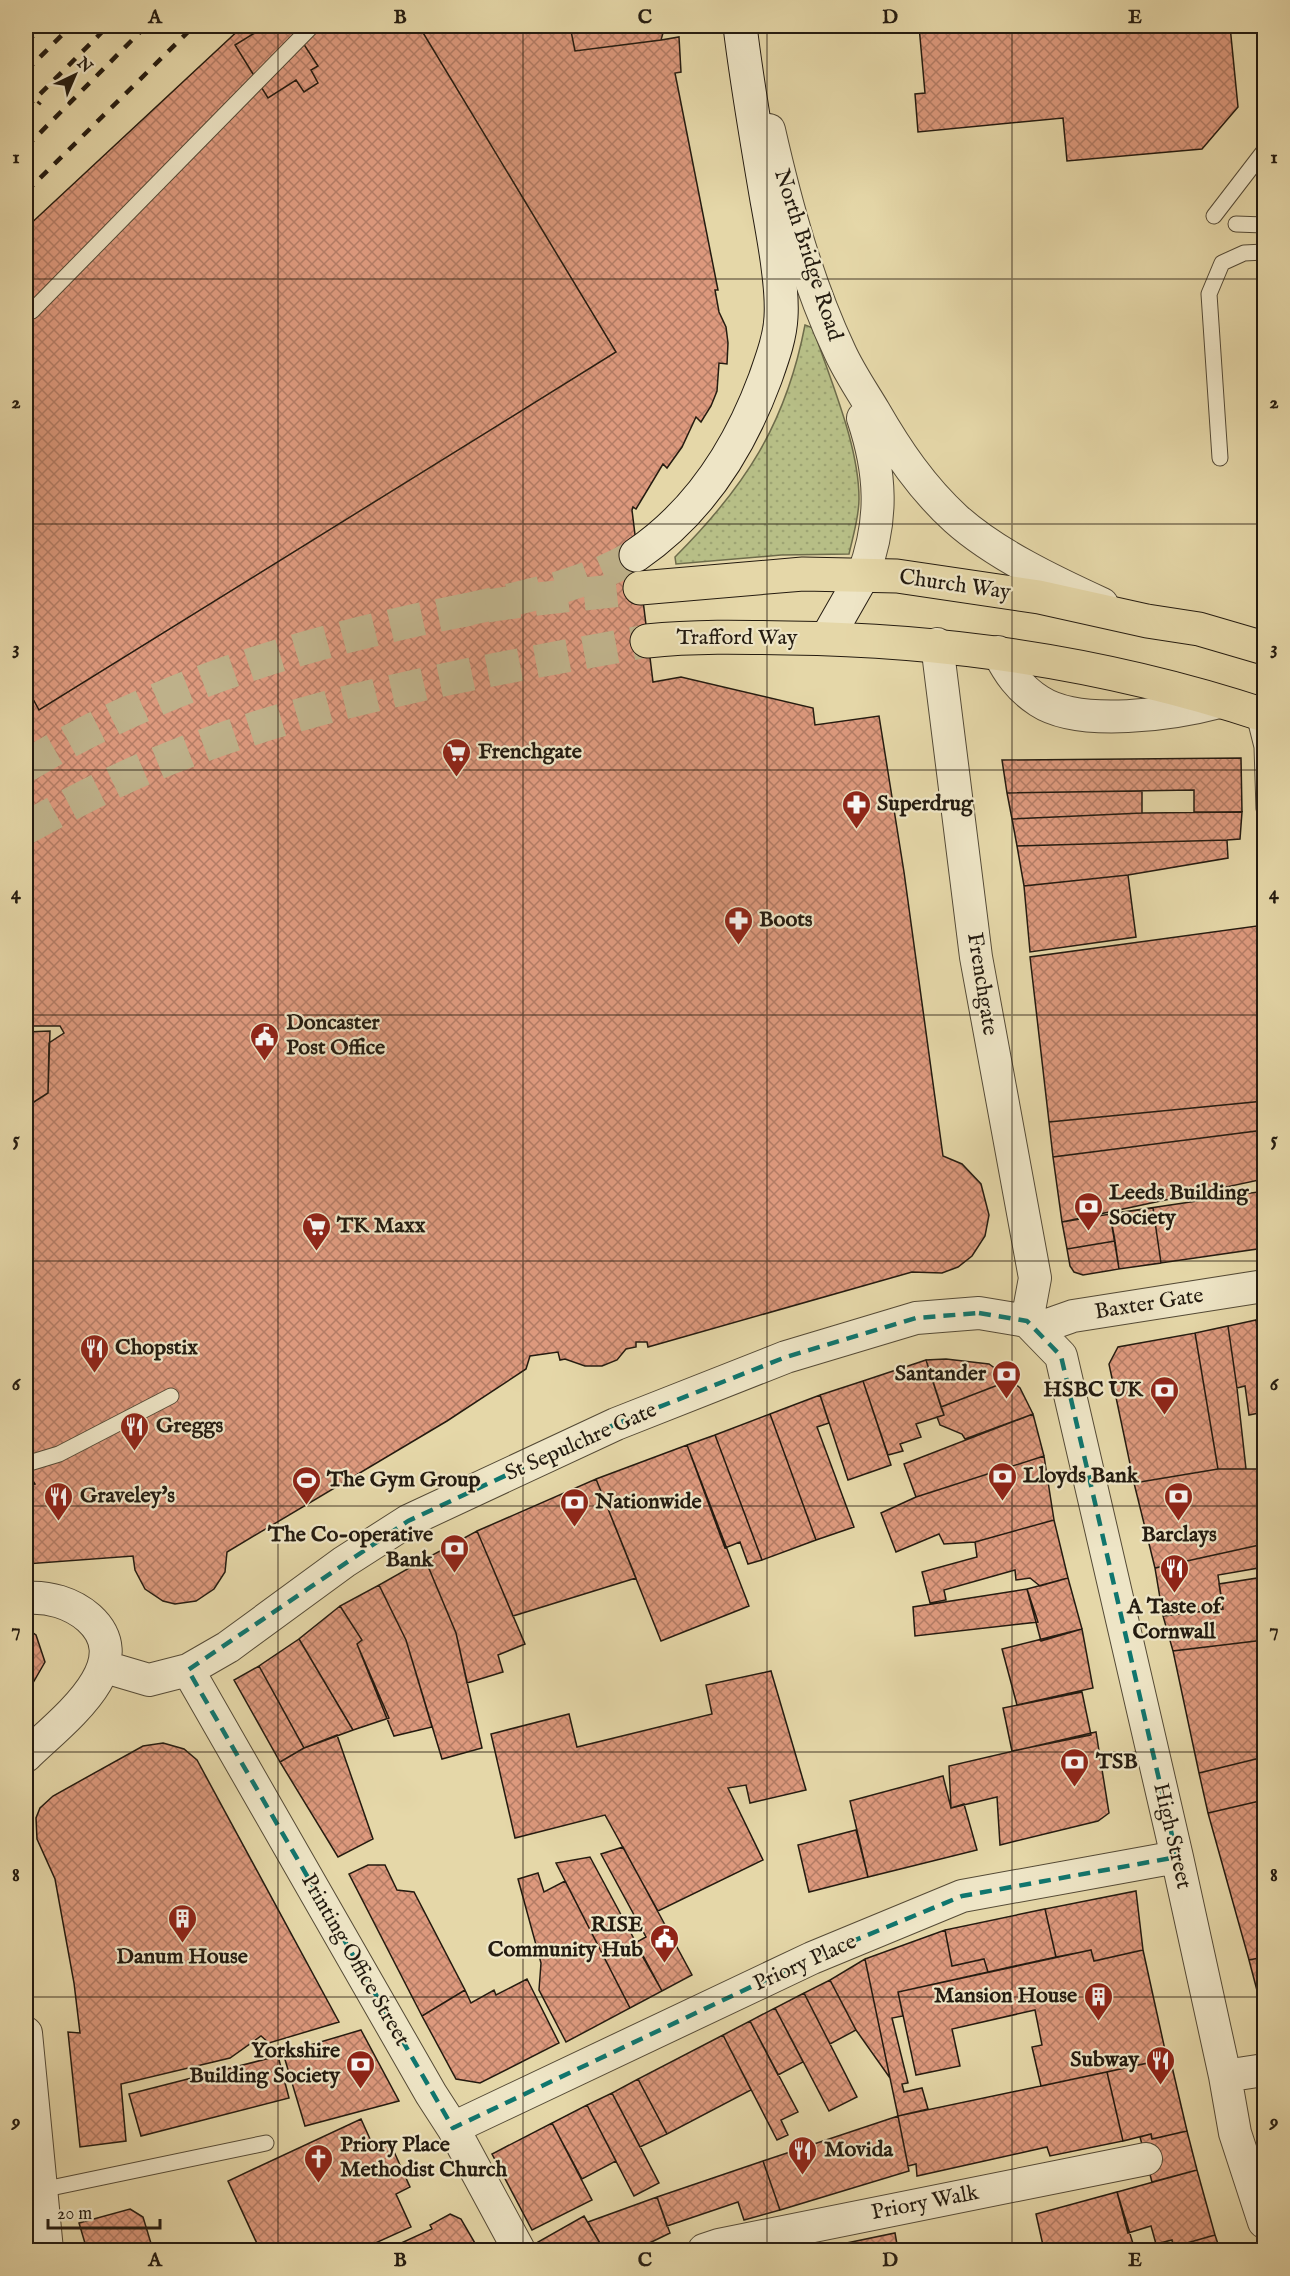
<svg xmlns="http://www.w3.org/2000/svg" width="1290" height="2276" font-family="'IM FELL English',serif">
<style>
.grass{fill:url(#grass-dots);stroke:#6e6c4b;stroke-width:1.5}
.building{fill:url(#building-cross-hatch);stroke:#241b10;stroke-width:1.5}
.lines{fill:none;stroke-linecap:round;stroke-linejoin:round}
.secondary-tunnel{stroke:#beb18a;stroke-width:33;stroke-dasharray:33 16;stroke-linecap:butt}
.highway-tunnel{stroke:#beb18a;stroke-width:33;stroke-dasharray:33 16;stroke-linecap:butt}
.lane-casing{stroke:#544a36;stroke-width:17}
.street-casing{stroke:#544a36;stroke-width:34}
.secondary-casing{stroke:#241b10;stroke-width:35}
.highway-casing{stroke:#241b10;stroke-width:35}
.lane{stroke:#eee5c6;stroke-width:15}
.street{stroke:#eee5c6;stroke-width:32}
.secondary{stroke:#eee5c6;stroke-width:33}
.highway{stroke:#e5d7a8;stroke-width:33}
.rail{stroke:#241b10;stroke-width:4.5;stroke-dasharray:10 10;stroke-linecap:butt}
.marked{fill:none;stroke:#0f766e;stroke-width:4.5;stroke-dasharray:12 8;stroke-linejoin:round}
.grid{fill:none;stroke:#241b10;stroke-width:1.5;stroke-opacity:0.55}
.labels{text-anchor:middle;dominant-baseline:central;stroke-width:4.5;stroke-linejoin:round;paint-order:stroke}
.street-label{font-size:22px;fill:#241b10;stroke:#eee5c6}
.poi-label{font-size:22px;font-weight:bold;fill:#241b10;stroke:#eee5c6;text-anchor:start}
.neatline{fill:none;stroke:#241b10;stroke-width:2}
.grid-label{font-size:20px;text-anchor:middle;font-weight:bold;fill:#241b10}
</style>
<defs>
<pattern id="grass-dots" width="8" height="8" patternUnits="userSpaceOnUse" patternTransform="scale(1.5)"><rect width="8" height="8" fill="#b7be86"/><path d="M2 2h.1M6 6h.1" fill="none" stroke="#9da373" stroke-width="1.8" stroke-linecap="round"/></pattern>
<pattern id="building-cross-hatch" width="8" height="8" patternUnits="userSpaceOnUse" patternTransform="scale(1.5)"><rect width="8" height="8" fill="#dd997d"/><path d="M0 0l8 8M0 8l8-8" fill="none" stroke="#b37c65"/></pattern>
</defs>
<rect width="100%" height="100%" fill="#e5d7a8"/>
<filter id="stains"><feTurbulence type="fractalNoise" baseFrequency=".00333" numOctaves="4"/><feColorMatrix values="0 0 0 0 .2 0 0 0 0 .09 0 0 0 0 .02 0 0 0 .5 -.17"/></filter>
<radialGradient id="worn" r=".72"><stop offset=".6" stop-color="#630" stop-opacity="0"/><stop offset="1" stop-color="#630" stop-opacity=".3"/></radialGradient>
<!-- grass -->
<path class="grass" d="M805,325L813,328C830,380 859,445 859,499C859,517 853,536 849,554L781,555L676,564L675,557C745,487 786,424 805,325Z"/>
<!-- building -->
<path class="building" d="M243,26H419L616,352L39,710L26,686V228Z
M243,26H665L661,40L679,37L681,72L675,73L718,290H715L719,312L726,327L728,343L727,364L719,363L717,391L711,406L701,422L696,417L682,447L667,468L663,464L636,509L633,507L632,510L653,682L681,677L813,708L815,725L879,716L904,872L943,1156L962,1164L981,1184L989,1215L985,1236L972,1256L958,1267L942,1273L912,1272L648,1347L647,1342H636V1347L626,1349L617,1360L602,1366H585L565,1359L560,1360L558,1352L530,1356L526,1369L447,1421L227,1552L225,1572L214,1589L196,1601L175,1604L163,1601L145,1589L135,1570L133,1556L26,1564V1486L35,1484L26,1470V1107L48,1093L49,1043L64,1033L60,1026H26V228Z
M266,26H292L318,66L311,70L318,83L304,92L296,80L268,98L235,45Z
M570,26H665L661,40L575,51Z
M919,26H1230L1238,107L1202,149L1067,161L1063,118L918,132L915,94L925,93Z
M1241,758L1242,812H1194V790L1007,793L1002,760Z
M1142,791V813L1012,819L1007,793Z
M1242,812L1240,839L1227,840L1017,846L1012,819L1142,813Z
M1227,840L1228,858L1128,875L1024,886L1017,846Z
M1128,875L1136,937L1030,952L1024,886Z
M1264,925V1101L1049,1122L1030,957Z
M50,1031L48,1093L26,1107V1032Z
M1264,1101V1130L1053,1157L1049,1122Z
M1264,1130V1179L1062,1222L1053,1157Z
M1264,1191V1248L1119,1269L1110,1214Z
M1153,1208L1161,1263L1119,1269L1110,1214Z
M1110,1214L1115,1241L1067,1249L1062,1222Z
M1115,1241L1119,1269L1083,1275L1074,1272L1070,1266L1067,1249Z
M1264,1319V1376L1256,1320Z
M1256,1320L1264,1376V1412L1249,1415L1245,1386L1237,1388L1228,1326Z
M1228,1326L1237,1388L1246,1469H1218L1195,1333Z
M1195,1333L1218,1469L1134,1483L1109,1364L1118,1347Z
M946,1359L989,1364L1011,1380L941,1407L926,1360Z
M926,1360L944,1415L916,1424L921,1437L900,1444L903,1451L888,1455L863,1381Z
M1011,1380L1020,1388L1033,1414L965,1439L962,1434L940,1425L937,1417L944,1415L941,1407Z
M863,1381L891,1465L848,1480L820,1395Z
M820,1395L829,1423L817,1427L854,1527L816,1540L770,1414Z
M770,1414L816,1540L762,1560L715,1435Z
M1033,1414L1044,1456L916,1497L904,1464Z
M715,1435L762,1560L748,1564L740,1542L725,1548L687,1445Z
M687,1445L749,1606L661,1641L596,1479Z
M1044,1456L1054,1520L975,1542L944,1544L939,1534L896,1552L881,1513L916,1497Z
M1218,1469H1264V1544L1155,1568L1134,1483Z
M596,1479L636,1578L513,1616L477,1531Z
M1054,1520L1068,1578L1040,1586L1030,1578L1016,1580L1015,1570L944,1590L946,1600L930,1603L922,1572L977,1557L975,1542Z
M477,1531L525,1644L498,1655L503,1672L467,1683L456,1633L425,1559Z
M1264,1544V1567L1218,1575L1223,1609L1163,1616L1155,1568Z
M425,1559L456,1633L482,1748L442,1759L406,1640L379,1585Z
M1264,1577V1640L1173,1651L1163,1616L1223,1609L1219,1584Z
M1068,1578L1082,1629L1041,1641L1027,1589Z
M379,1585L406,1640L432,1727L394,1736L357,1644L362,1640L340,1606Z
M1027,1589L1038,1622L915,1636L913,1607Z
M340,1606L362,1640L357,1644L389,1718L353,1730L299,1639Z
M26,1628L36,1635L45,1662L26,1695Z
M1082,1629L1093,1688L1017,1705L1002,1649Z
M299,1639L353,1730L304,1748L259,1666Z
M1264,1640V1757L1199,1773L1173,1651Z
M259,1666L304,1748L280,1762L234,1680Z
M771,1671L806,1790L750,1803L746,1785L728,1788L763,1860L658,1911L605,1815L515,1838L491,1734L569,1714L577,1747L712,1714L706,1685Z
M1082,1692L1091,1735L1012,1751L1003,1708Z
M1096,1732L1109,1813L1098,1821L1000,1845L997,1797L951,1808L949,1766Z
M337,1735L373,1839L338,1857L280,1762L304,1748Z
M163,1743L184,1749L197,1760L339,2022L269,2043L261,2036L230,2058L121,2084L126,2141L80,2147L68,2032L80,2033L74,1983L55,1879L37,1839L36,1818L40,1808L53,1796L143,1746Z
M1264,1757V1800L1208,1813L1199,1773Z
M943,1776L951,1808L964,1804L977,1850L868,1877L850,1801Z
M1264,1800V1957L1249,1960L1208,1813Z
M856,1830L868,1877L809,1892L798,1845Z
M623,1847L692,1975L662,1991L635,1943L646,1937L601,1854Z
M590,1857L662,1991L630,2008L556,1863Z
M368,1865H385L397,1890L414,1892L465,1990L422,2016L349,1874Z
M538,1873L544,1892L565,1881L630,2008L566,2042L539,1990L541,1963L518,1879Z
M1136,1891L1143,1950L1094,1961L1091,1950L1056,1957L1045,1909Z
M1045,1909L1056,1957L988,1972L984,1959L952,1966L945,1930Z
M945,1930L952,1966L984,1959L988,1972L898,1992L903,2016L892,2018L908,2083L902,2084L904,2092L922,2088L928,2109L898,2116L865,1959Z
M1091,1950L1094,1961L1143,1950L1167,2059L1041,2086L1032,2047L1042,2045L1035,2010L952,2029L960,2066L916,2075L898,1992Z
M1264,1957V2017L1249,1960Z
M865,1959L890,2078L856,2030L830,1980Z
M527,1979L559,2043L480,2083L456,2079L422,2016L465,1990L471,2003L494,1990L496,1995Z
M830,1980L856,2030L830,2044L804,1993Z
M804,1993L857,2097L829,2111L775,2008Z
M775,2008L803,2062L778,2075L750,2021Z
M750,2021L798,2112L781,2120L788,2135L777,2140L723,2035Z
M361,2030L399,2101L305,2126L283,2053Z
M723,2035L751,2090L667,2134L638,2079Z
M278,2056L289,2098L141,2136L129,2094Z
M1170,2058L1187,2131L1152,2139L1151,2134L1123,2141L1107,2072Z
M1107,2072L1123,2141L1050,2156L1047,2147L917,2176L916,2164L908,2166L898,2116Z
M638,2079L667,2134L640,2147L612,2093Z
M612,2093L659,2183L634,2196L587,2105Z
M587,2105L616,2161L582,2179L552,2123Z
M898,2116L909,2171L780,2210L763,2161Z
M361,2119L375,2150L390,2143L410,2187L396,2194L411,2227L360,2250H260L228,2181Z
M552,2123L592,2200L532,2230L492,2154Z
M1187,2131L1197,2170L1152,2182L1140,2137L1151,2134L1152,2139Z
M763,2161L780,2210L744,2220L738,2202L667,2226L657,2197Z
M1197,2170L1215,2235L1173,2247L1172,2240L1156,2244L1151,2226L1128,2233L1117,2192Z
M1117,2192L1135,2250H1044L1036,2214Z
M657,2197L670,2233L635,2250H604L588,2222Z
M130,2209L143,2217L153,2250H87L79,2223Z
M450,2214L461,2219L479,2250H386L432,2229L430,2225Z
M584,2216L604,2250H542L538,2242Z
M895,2233L898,2250H813Z
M1215,2235L1220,2250H1161L1173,2247Z"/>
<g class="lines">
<!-- secondary-tunnel -->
<path class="secondary-tunnel" d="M461,611C520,597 584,587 636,555"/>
<!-- highway-tunnel -->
<path class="highway-tunnel" d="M26,766C158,686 308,641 460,611C519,599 581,595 640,588
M26,828C72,803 119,778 168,759C321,698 486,671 647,641"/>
<defs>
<path id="lane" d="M1214,216L1264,151
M1236,224L1264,225
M32,311L312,26
M1220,458L1209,294L1222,263L1244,253L1264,252
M1253,711L1262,747L1264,809
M26,1464L59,1454L171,1396
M41,2190L266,2143"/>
<path id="street" d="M769,130C786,205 807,282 840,352C849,372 862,391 874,411C897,451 922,488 956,519C995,554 1054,582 1102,604
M863,418C881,472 884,520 863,575
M937,644L976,957L1035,1278L1027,1321
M998,652C1009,673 1019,688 1039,701C1080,728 1174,714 1219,702
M1027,1321L1061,1356L1177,1857L1225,2076L1235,2133L1264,2222
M1036,1329L1073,1316L1264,1286
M26,1598C48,1596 72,1603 89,1618C141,1665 58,1724 26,1756
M105,1667L149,1680L188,1670L228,1647L344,1562L408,1521L616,1424L786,1357L916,1318L979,1313L1027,1321
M188,1670L431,2094L453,2128L519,2250
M26,2033L47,2250
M1225,2076L1264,2070
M453,2128L812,1958L962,1896L1177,1857
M704,2250L719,2245L1146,2159"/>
<path id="secondary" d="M636,555C699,512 739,449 765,379C772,359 780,338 781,317C783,286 773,233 767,200C757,142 747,84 740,26
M827,638L863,575"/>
<path id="highway" d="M640,588L803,574L897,576L1039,597L1147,621L1199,629L1264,648
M647,641C694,636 741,637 788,638C950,640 1110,664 1264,715"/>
</defs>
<!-- lane casing -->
<use href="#lane" class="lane-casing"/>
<!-- street casing -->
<use href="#street" class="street-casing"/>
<!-- secondary casing -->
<use href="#secondary" class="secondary-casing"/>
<!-- highway casing -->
<use href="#highway" class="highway-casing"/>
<!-- lane -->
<use href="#lane" class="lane"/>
<!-- street -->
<use href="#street" class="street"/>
<!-- secondary -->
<use href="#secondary" class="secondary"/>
<!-- highway -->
<use href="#highway" class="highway"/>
<!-- rail -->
<path class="rail" d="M26,43L43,26
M26,71L71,26
M26,108L108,26
M26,120L40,102
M26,147L146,26
M26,192L194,26"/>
</g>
<!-- marked area -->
<path class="marked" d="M979,1313L1027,1321L1061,1356L1177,1857L962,1896L812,1958L453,2128L188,1670L408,1521L616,1424L786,1357L916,1318Z"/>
<!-- grid -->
<path class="grid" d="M278,26V2250M523,26V2250M767,26V2250M1012,26V2250M26,279H1264M26,524H1264M26,770H1264M26,1015H1264M26,1261H1264M26,1506H1264M26,1752H1264M26,1997H1264"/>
<!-- icons -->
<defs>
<symbol id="supermarket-pin" viewBox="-11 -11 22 30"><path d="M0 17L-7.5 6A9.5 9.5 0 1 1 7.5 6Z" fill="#8f2418" stroke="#eee5c6"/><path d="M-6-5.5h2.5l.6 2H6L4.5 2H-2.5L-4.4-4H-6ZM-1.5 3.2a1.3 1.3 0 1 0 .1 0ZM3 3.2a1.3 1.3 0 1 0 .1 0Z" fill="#fff"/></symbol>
<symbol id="pharmacy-pin" viewBox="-11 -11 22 30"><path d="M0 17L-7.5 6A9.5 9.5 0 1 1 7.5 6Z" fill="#8f2418" stroke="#eee5c6"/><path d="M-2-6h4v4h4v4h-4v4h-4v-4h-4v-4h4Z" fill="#fff"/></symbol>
<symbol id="civic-pin" viewBox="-11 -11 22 30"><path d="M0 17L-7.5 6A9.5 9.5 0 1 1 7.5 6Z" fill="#8f2418" stroke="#eee5c6"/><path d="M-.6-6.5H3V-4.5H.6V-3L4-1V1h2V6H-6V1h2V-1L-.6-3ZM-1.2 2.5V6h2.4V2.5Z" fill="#fff"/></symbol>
<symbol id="bank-pin" viewBox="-11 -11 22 30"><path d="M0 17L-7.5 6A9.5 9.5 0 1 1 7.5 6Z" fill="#8f2418" stroke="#eee5c6"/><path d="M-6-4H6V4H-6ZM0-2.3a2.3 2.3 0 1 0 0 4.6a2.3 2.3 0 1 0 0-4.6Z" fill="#fff"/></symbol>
<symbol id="restaurant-pin" viewBox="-11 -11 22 30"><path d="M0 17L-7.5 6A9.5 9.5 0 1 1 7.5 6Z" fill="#8f2418" stroke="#eee5c6"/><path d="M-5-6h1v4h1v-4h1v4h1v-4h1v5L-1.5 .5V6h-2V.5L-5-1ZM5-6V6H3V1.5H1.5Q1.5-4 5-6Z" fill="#fff"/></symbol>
<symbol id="stadium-pin" viewBox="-11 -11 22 30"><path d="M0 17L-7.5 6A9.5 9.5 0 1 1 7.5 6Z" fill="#8f2418" stroke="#eee5c6"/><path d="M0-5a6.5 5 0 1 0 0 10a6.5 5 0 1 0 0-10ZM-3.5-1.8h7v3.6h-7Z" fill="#fff"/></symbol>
<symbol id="building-pin" viewBox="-11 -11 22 30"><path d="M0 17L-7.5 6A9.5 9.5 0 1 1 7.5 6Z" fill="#8f2418" stroke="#eee5c6"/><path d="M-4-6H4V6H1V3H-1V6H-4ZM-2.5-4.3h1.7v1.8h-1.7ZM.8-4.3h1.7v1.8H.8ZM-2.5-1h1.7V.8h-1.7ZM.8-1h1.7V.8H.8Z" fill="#fff"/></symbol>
<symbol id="church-pin" viewBox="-11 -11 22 30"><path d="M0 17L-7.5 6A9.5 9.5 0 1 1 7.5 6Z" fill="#8f2418" stroke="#eee5c6"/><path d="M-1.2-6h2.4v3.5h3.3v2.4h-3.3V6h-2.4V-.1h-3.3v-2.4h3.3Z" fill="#fff"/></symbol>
</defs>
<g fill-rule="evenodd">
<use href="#supermarket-pin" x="440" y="736" width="33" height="45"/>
<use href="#pharmacy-pin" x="840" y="788" width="33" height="45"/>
<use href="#pharmacy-pin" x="722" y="904" width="33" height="45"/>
<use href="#civic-pin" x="248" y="1020" width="33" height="45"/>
<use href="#bank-pin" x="1072" y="1190" width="33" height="45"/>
<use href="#supermarket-pin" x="300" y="1210" width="33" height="45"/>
<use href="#restaurant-pin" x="78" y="1332" width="33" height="45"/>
<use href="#bank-pin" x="990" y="1358" width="33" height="45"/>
<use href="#bank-pin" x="1148" y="1374" width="33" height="45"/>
<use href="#restaurant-pin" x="118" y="1410" width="33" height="45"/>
<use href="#bank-pin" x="986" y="1460" width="33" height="45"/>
<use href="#stadium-pin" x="290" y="1464" width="33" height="45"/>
<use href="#restaurant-pin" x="42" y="1480" width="33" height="45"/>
<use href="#bank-pin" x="1162" y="1480" width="33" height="45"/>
<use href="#bank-pin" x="558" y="1486" width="33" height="45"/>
<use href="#bank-pin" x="438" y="1532" width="33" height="45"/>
<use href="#restaurant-pin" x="1158" y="1552" width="33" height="45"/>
<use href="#bank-pin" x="1058" y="1746" width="33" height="45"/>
<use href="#building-pin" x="166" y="1902" width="33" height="45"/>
<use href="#civic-pin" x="648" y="1922" width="33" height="45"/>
<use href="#building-pin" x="1082" y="1980" width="33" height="45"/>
<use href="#restaurant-pin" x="1144" y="2044" width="33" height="45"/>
<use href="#bank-pin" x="344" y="2048" width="33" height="45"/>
<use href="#restaurant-pin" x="786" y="2134" width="33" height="45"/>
<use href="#church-pin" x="302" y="2142" width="33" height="45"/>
</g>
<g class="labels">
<!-- street labels -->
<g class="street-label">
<text transform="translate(808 255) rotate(72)">North Bridge Road</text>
<text transform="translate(955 585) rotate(8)">Church Way</text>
<text x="737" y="638">Trafford Way</text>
<text transform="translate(982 984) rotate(81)">Frenchgate</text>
<text transform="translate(1149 1304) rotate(-9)">Baxter Gate</text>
<text transform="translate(581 1442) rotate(-24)">St Sepulchre Gate</text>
<text transform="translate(1172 1836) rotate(77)">High Street</text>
<text transform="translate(355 1960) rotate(60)">Printing Office Street</text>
<text transform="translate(805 1963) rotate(-24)">Priory Place</text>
<text transform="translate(925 2203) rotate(-11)">Priory Walk</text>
</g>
<!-- poi labels -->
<g class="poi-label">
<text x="478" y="752">Frenchgate</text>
<text x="877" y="804">Superdrug</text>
<text x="759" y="920">Boots</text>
<text x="286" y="1023">Doncaster<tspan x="286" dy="25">Post Office</tspan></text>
<text x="1109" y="1193">Leeds Building<tspan x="1109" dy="25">Society</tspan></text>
<text x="337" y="1226">TK Maxx</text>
<text x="115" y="1348">Chopstix</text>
<text x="986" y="1374" text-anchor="end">Santander</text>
<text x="1143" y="1390" text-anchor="end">HSBC UK</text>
<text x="156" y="1426">Greggs</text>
<text x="1023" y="1476">Lloyds Bank</text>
<text x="327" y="1480">The Gym Group</text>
<text x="80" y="1496">Graveley's</text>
<text x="595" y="1502">Nationwide</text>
<text x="433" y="1535" text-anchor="end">The Co-operative<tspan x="433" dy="25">Bank</tspan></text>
<text x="1179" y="1535" text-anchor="middle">Barclays</text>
<text x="1174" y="1607" text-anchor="middle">A Taste of<tspan x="1174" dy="25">Cornwall</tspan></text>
<text x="1096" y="1762">TSB</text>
<text x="643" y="1925" text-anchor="end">RISE<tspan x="643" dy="25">Community Hub</tspan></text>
<text x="182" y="1957" text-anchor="middle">Danum House</text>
<text x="1077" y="1996" text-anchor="end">Mansion House</text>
<text x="340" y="2051" text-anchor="end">Yorkshire<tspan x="340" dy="25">Building Society</tspan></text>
<text x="1139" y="2060" text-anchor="end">Subway</text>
<text x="340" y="2145">Priory Place<tspan x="340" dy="25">Methodist Church</tspan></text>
<text x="824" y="2150">Movida</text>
</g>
</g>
<!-- margin -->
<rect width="1290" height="2276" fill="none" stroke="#e5d7a8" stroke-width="66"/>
<!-- north arrow -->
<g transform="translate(75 75) rotate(44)" stroke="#eee5c6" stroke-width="4.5" paint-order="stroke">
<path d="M0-4.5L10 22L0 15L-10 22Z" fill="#241b10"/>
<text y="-9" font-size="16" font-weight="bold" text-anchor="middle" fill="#241b10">N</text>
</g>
<!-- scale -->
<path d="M48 2219v9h112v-9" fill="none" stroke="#241b10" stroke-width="3"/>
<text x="57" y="2219" font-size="18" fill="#241b10" stroke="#eee5c6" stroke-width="4.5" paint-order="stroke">20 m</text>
<rect x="33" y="33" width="1224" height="2210" class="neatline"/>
<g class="grid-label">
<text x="155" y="23">A</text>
<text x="400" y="23">B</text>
<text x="645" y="23">C</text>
<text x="890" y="23">D</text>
<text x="1135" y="23">E</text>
<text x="16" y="163">1</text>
<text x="1274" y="163">1</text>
<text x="16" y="408">2</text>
<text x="1274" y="408">2</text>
<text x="16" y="654">3</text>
<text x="1274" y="654">3</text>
<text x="16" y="899">4</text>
<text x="1274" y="899">4</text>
<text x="16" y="1145">5</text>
<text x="1274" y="1145">5</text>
<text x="16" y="1390">6</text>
<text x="1274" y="1390">6</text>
<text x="16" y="1636">7</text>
<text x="1274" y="1636">7</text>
<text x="16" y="1881">8</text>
<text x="1274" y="1881">8</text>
<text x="16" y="2127">9</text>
<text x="1274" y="2127">9</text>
<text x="155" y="2266">A</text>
<text x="400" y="2266">B</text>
<text x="645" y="2266">C</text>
<text x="890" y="2266">D</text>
<text x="1135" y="2266">E</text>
</g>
<rect width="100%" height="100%" filter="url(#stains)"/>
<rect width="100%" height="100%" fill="url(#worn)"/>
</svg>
